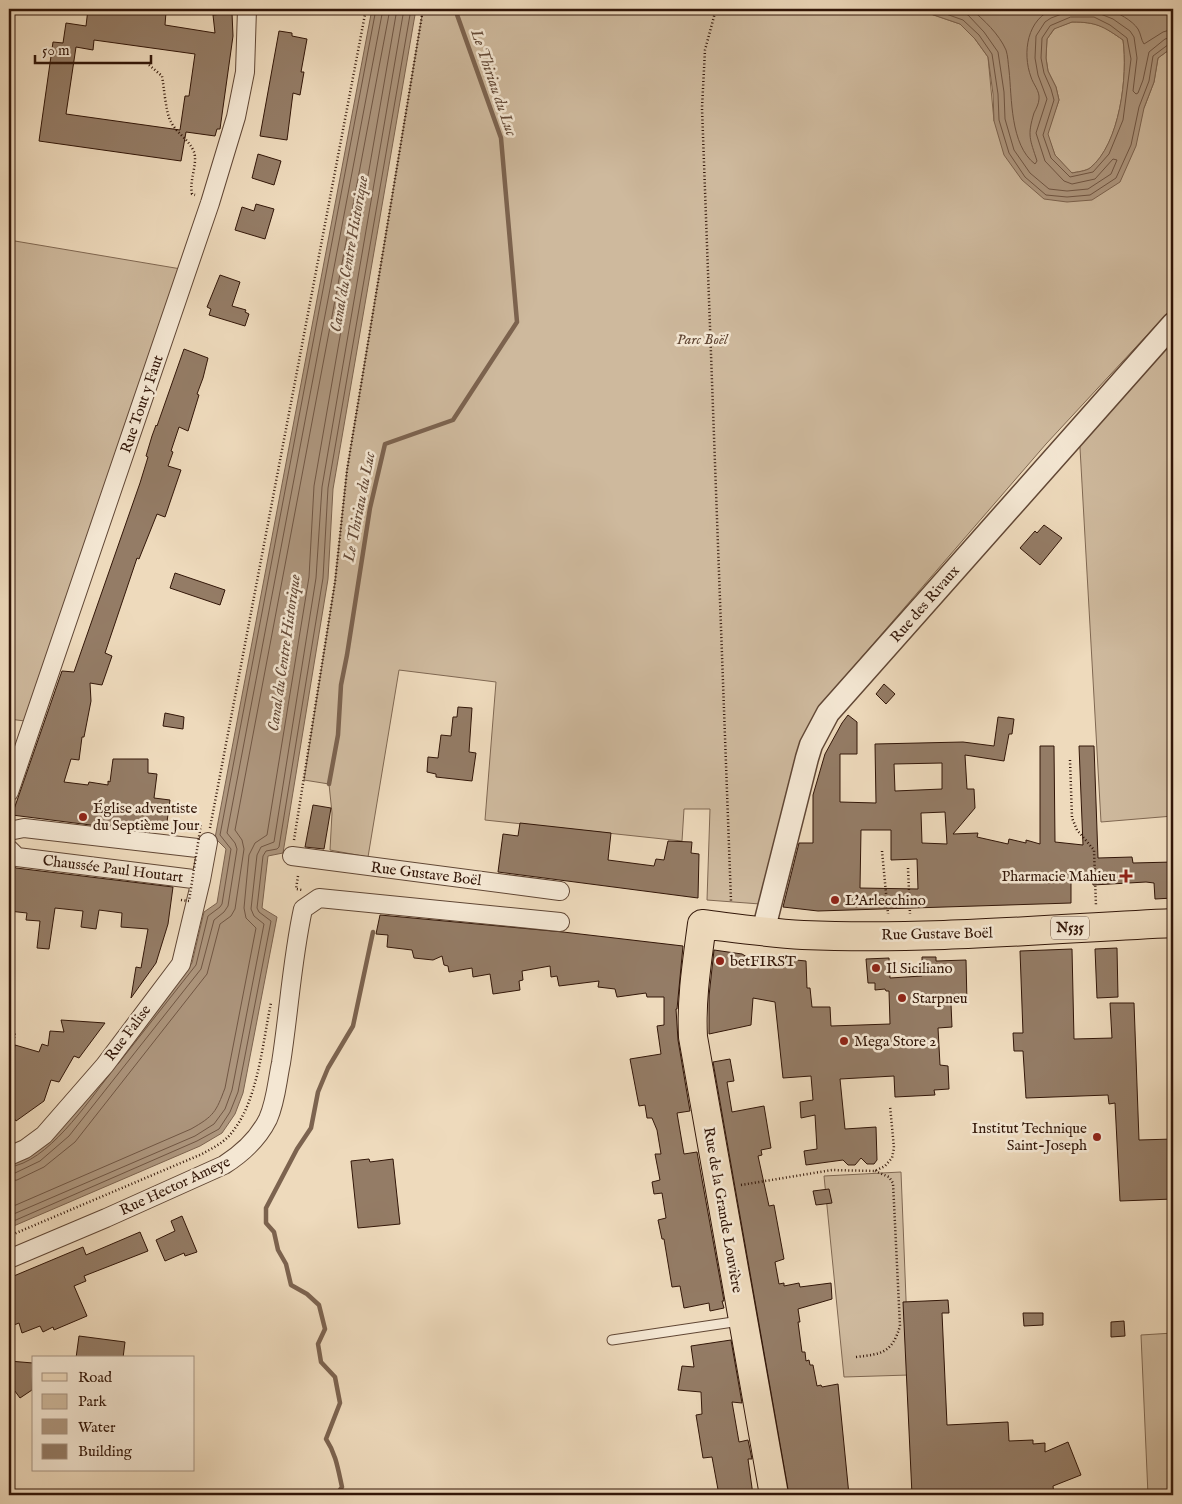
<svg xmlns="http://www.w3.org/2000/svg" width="1182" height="1504" font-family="'IM FELL English',serif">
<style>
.green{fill:#ceb99d;stroke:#806852}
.water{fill:#ae977f;stroke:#7c634f;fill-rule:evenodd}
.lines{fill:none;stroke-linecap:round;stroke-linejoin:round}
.shore{stroke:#705644;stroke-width:1}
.stream{stroke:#7c634f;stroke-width:4.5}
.building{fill:#947c66;stroke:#321608;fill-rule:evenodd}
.service-casing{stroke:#614735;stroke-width:11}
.minor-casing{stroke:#614735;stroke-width:20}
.tertiary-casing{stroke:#614735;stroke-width:25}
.primary-casing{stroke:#321608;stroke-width:30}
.path{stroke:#321608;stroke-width:2.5;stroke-dasharray:1 2.5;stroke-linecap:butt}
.service{stroke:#f4e7d3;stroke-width:9}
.minor{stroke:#f4e7d3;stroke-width:18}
.tertiary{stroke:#f4e7d3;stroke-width:22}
.primary{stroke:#eedabc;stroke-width:28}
.path-bridge{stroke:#321608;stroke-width:2.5;stroke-dasharray:1 2.5;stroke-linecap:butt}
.poi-dot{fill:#8f2418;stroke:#f4e7d3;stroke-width:2}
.labels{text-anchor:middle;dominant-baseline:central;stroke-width:5;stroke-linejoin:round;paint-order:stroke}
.shield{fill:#f4e7d3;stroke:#6c5545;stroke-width:1}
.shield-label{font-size:14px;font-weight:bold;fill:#321608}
.park-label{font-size:15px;font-style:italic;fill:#614735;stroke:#f4e7d3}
.street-label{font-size:15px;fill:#321608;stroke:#f4e7d3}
.poi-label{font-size:15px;fill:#321608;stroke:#f4e7d3;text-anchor:start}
.water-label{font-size:16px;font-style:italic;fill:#644a38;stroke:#f4e7d3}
</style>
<rect width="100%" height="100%" fill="#eedabc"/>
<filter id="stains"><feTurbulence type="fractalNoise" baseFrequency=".004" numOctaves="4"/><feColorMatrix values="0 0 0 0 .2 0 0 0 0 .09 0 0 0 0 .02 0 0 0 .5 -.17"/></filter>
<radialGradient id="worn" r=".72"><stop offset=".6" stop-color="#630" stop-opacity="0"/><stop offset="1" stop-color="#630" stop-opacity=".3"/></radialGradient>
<!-- green -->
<path class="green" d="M423,9H923L922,11L960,24L975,39L988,57L994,121L1067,202L1144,108L1154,82L1158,58L1173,47V307L1046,444L822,703L760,904L707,900L710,809H684L682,841L485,820L496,682L399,670L368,857L330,850L332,813L329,784L304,780L335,582L347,470Z
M1072,22C1097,22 1103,26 1123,40C1128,75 1120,145 1090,168C1086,171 1077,172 1071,173L1055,155L1047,134L1059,100L1056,87L1048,71L1046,58L1047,39L1055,28Z
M9,240L187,270L33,722L9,719Z
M1173,328V816L1101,822L1079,430Z
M901,1172L909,1375L844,1377L824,1176Z
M1173,1333V1495H1148L1141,1335Z"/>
<!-- water -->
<path class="water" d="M372,9H416L333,489L328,579L283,853L268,856L262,908L277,917L243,1093L235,1114L222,1133L200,1146L9,1228V1163L60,1129L192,963L204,912L217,903L226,849L215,838Z
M923,9H1173V47L1158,58L1154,82L1144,108L1136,146L1120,182L1092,200L1067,202L1044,199L1022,180L1004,155L994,121L993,94L988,57L975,39L960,24L922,11ZM1072,22C1096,22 1103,26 1123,40C1128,75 1120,144 1090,168C1086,171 1077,172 1072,173L1055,155L1048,134L1059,100L1056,87L1048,71L1046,58L1047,39L1054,29Z"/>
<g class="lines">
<!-- shore -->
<path class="shore" d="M932,9L963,20L979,35L992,54L998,94L999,120L1009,153L1025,177L1046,195L1067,197L1090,195L1116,178L1131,145L1139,107L1149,81L1153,56L1169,44L1173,43
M951,9L968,15L984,32L998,52L1004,92L1005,119L1014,150L1030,173L1049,189L1067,191L1088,189L1111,174L1117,160L1113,159L1095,179L1072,184L1064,181L1045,161L1036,133L1047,99L1038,75L1035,58L1036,36L1045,22L1051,18L1070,11H1093L1113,19L1130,31L1134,37L1137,58L1133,91L1136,94L1138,93L1143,80L1149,52L1165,39L1173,37
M971,9C984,20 999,34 1006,50C1008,56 1008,63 1009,70C1012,98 1010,145 1035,164L1037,161C1030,139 1027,136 1034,113C1036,109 1039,103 1039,99C1040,91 1033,84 1031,77C1022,53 1027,18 1054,9
M1108,9C1118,13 1132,20 1138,29C1141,34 1141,40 1144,44L1163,32L1173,29
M1071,17H1094L1110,25L1127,38L1131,59L1123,120L1109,154L1093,172L1070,177L1051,158L1043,135L1054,100L1051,89L1044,73L1041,58L1042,38L1050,26Z
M118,1064L196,965L208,916L220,907L222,904L231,849L220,835L376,9
M9,1167C47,1163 87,1103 110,1074
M9,1174L15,1173L40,1161L69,1136L201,969L214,920L224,912L228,906L237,849L235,843L227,833L383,9
M9,1181L17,1180L44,1167L75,1142L207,974L220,924L231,916L235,909L244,849L242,840L235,830L390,9
M9,1208L191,1129C214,1116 216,1112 225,1088L256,928L246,918L244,908L249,855L255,843L267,835L309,577L314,486L397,9
M9,1216L195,1136L214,1124L225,1109L232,1090L264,924L254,916L251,909L257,855L261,847L274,842L316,578L322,487L404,9
M9,1223L197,1141L219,1129L230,1112L238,1092L271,921L259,912L257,908L263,856L266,851L277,849L279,847L323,578L328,488L411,9"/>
<!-- stream -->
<path class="stream" d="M329,784L338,735L341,685L347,655L370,508L385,444L453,420L517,322L501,138L455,9
M336,1495L342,1487C338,1469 336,1454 326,1439L340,1403L335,1377L321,1362L318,1344L325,1329L319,1305L307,1294L291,1285L286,1264L278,1250L274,1232L266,1223V1208L297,1149L311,1128L318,1092L328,1068L353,1026L373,932"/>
</g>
<!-- building -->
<path class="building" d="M88,9H145L166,12L165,25L215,33L213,15L232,13L233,36L220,129H217L215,136L186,132L181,161L39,141L53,42L63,43L66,23L86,26ZM94,40L195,54L189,96H185L180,130L66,114L76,47L93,50Z
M279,31L292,33V36L307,39L301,72H304L300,95L293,93L287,140L260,136Z
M258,154L281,161L274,185L252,178Z
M256,204L274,209L265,239L235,230L242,207L254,211Z
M220,275L240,282L232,306L246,310L245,312L249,314L245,326L209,315L211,309L207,307Z
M184,349L208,358L203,378L197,394L199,395L188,431L179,427L171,451L173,452L168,466L181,470L165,517L157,514L139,559L137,558L105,653L112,656L102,685L90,683L91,701L84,737H82L79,760L71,759L64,782L88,785L89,782L108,785V781L110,782L113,759H148V773L157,774L154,798L170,800L166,829L115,821L114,828L12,815L62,671L74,672L140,483L148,457L146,456L152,436L156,425L157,426Z
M1044,525L1062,538L1040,565L1020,548L1035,531L1037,533Z
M175,573L225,590L220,605L170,588Z
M884,684L895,694L886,704L876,694Z
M458,707L472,708L469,752L476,753L472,781L436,777V774L427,772L428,757L438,758L441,735L451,736L453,717H457Z
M165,713L184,717L183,729L163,726Z
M848,715L857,722V754H840V802L876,803L875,744L963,742L994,746L998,717L1014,719L1012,734H1009L1004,761L965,755L967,789H974L975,808L953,834L978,833L977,837L1008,844L1009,839L1026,843V840L1040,844V746H1054L1055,842L1083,845L1079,746H1094L1098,858L1132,857L1133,863L1173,862V898L1155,899L1154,883L1146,882L1093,885L1092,877L1071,878V903L818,911L783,907L799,843H813V795L825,754L842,723ZM942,763V789L895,791L894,764ZM945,812L947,844L922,843L921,813ZM861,830H891V860L917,859L918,889L860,888Z
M313,805L331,808L324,849L305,847Z
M520,823L611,833L608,860L654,866L656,859L664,860L668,841L692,842L691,853L699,854L698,898L498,872L503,834L518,836Z
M9,864L16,868L173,887L168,924L156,963L131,998L136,967L141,968L148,929L121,927L122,913L99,910L96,929L81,927L83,911L55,908L49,949L37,948L40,921L26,920L27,913L9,911Z
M380,915L563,932L683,946L677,1009H676L678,1040L690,1111L677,1113L684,1154L697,1152L724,1301H722L724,1308L710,1311L709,1303L684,1308L680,1286L672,1287L664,1239H662L658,1220L666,1218L662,1193L654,1194L652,1182L660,1180L655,1154H661L657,1130L652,1118H647L645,1105L639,1106L630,1059L661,1054L657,1026L664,1025V997H647L646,993L617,997L615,989L598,987L599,981L559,986L557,976L551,977L550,966L522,971L523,980L519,981L520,990L493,994L490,974L473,977L472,968L449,972L448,966L444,965L442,956L433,960L414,958L412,950L387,947L388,935L376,934Z
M1117,948L1118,997L1097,998L1095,949Z
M1072,949L1074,1039L1112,1038L1110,1003H1134L1139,1140L1173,1139V1199L1120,1201L1115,1103L1109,1104L1108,1095L1026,1098L1023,1051H1014L1013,1033H1023L1020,951Z
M714,950L742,954L754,961L755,956L806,961L807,988H810L812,1007H830L831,1026L890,1024L889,991H886L885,989L875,990V983H868L866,959L889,958L890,978L922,976V957H936V961L966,960L967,1003L951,1004L952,1027L938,1028L940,1065L948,1066L949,1089L934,1090L935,1095L895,1097L894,1076L840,1079L845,1129L876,1127L877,1160L874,1164H867L861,1158L855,1165H848L843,1160L806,1165L804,1151L817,1149L815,1115L801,1118L800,1102L813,1100L811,1076L783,1078L775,1002L753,998L751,1025L709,1034V996Z
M61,1020L105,1023L79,1058L74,1056L59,1082L51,1080L44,1101L16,1121L9,1111V1080L15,1045L39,1052L42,1044L48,1046L50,1031L64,1032Z
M730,1059L734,1081L727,1082L732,1112L764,1106L771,1148L761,1150L762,1155L758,1156L769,1206L774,1205L784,1259L775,1262L779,1284L784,1283V1286L799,1283L800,1287L831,1283L832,1299L798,1309L800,1322H798L802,1352H805L806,1361L809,1360L810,1365H813L817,1386L821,1385L822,1387L838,1384L849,1495H789L713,1062Z
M369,1159L370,1162L393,1159L400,1224L358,1228L351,1161Z
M829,1189L832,1203L816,1205L813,1191Z
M182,1216L197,1252L185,1256L184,1253L165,1261L156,1240L175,1231L171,1221Z
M140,1232L148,1251L84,1276L86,1281L74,1286L87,1316L54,1330L53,1327L43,1332L40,1326L22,1333L19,1323L9,1327V1278L83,1247L86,1255Z
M948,1300L949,1313H942L947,1425L1008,1422L1009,1441L1033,1440V1444L1045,1443V1452L1068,1442L1081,1475L1053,1486L1054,1495H912L903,1302Z
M1023,1313H1043V1325L1024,1326Z
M1124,1321L1125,1336L1111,1337V1322Z
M79,1336L125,1342L123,1358H76Z
M731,1340L742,1403L732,1402L739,1442L748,1440L752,1459H748L753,1495H719L712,1457L703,1458L696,1415L702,1414L701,1392L678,1390L682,1366L694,1367L691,1346Z
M9,1361L33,1363L32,1390L20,1398L9,1383Z"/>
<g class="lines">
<defs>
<path id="service" d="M612,1340L740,1321"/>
<path id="minor" d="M9,792L210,203L236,117L245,72L247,9
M9,831L24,828L206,849
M9,849L17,857L201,880
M292,856L560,891
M9,1156L25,1149L44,1135L105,1065L181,964L201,880L208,842
M9,1259L106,1218L224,1165C243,1153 258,1139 268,1119C276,1101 277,1082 281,1063C289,1012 292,959 303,909L319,898L560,922"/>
<path id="tertiary" d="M763,932L807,758L811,745L828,713L1173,324"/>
<path id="primary" d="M774,1495L693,1037C691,999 697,962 702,924C735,928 769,933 803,935C926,940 1050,929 1173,923"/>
</defs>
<!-- service casing -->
<use href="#service" class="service-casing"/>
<!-- minor casing -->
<use href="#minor" class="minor-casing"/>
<!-- tertiary casing -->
<use href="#tertiary" class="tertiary-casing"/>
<!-- primary casing -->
<use href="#primary" class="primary-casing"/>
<!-- path -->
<path class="path" d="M716,9L705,50L702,108L731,901
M149,65L162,76C164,87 166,114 171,122C177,134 189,139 194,152C198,164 189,180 192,194L195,195
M1070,760L1072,818L1077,830L1094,850L1096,906
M210,828L366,9
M191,831L192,823
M294,840L335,582L347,470L423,9
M882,851L888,914
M908,868L910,914
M298,876L296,889L302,890
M9,1069L15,1032
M741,1185L832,1170L875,1171L885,1166L892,1158L894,1148L890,1106
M9,1236L202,1154C211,1149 221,1144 228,1137C258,1105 262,1045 271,1003
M856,1357C882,1354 892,1353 900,1326L893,1183L889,1177L875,1171"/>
<!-- service -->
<use href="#service" class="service"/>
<!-- minor -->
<use href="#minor" class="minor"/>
<!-- tertiary -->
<use href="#tertiary" class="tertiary"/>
<!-- primary -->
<use href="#primary" class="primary"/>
<!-- path-bridge -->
<path class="path-bridge" d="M181,900L189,901L201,824L192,823"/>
</g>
<!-- markers -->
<g class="poi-dot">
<circle cx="83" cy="817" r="5"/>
<path d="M1123.5 868.5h5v5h5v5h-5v5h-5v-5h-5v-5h5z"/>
<circle cx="835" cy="900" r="5"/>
<circle cx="720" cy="961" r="5"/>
<circle cx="876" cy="968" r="5"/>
<circle cx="902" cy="998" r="5"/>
<circle cx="844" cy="1041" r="5"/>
<circle cx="1097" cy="1137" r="5"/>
</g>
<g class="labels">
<!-- shield labels -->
<rect class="shield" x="1051" y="916.5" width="38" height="23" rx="4"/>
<g class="shield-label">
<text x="1070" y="928">N535</text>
</g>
<!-- park labels -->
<g class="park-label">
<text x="702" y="339">Parc Boël</text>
</g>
<!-- street labels -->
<g class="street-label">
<text transform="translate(142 404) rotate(-71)">Rue Tout y Faut</text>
<text transform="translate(925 604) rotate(-49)">Rue des Rivaux</text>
<text transform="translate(113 869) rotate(7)">Chaussée Paul Houtart</text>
<text transform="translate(426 874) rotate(7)">Rue Gustave Boël</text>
<text transform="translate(937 934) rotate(-1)">Rue Gustave Boël</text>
<text transform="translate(128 1033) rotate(-53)">Rue Falise</text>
<text transform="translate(175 1186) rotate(-25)">Rue Hector Ameye</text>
<text transform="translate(723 1210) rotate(80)">Rue de la Grande Louvière</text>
</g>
<!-- poi labels -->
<g class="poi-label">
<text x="93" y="808">Église adventiste<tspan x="93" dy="17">du Septième Jour</tspan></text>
<text x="1116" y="876" text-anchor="end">Pharmacie Mahieu</text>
<text x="845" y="900">L'Arlecchino</text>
<text x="730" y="961">betFIRST</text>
<text x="886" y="968">Il Siciliano</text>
<text x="912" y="998">Starpneu</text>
<text x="854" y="1041">Mega Store 2</text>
<text x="1087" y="1128" text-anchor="end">Institut Technique<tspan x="1087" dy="17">Saint-Joseph</tspan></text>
</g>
<!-- water labels -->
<g class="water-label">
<text transform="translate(493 83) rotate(71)">Le Thiriau du Luc</text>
<text transform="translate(350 254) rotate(-80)">Canal du Centre Historique</text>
<text transform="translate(360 507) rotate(-79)">Le Thiriau du Luc</text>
<text transform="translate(285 653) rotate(-82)">Canal du Centre Historique</text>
</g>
</g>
<!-- margin -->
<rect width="1182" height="1504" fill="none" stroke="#eedabc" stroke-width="30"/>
<rect x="10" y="10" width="1162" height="1484" fill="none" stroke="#321608" stroke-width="2.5"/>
<rect x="15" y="15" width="1152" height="1474" fill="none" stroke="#321608"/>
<!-- legend -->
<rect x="32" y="1356" width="162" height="115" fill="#f4e7d3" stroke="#a69382"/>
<rect x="42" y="1373" width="25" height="8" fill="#eedabc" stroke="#a69382"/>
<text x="78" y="1382" font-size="15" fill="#321608">Road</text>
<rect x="42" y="1394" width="25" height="15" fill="#ceb99d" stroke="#a69382"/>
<text x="78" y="1406" font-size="15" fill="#321608">Park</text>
<rect x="42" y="1419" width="25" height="15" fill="#ae977f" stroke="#a69382"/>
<text x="78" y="1432" font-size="15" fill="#321608">Water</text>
<rect x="42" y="1444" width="25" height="15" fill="#947c66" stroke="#a69382"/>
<text x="78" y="1456" font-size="15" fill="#321608">Building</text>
<!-- scale -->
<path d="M35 55v8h116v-8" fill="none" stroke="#321608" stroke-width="2.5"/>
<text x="42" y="55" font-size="15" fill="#321608" stroke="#f4e7d3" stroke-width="4" paint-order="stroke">50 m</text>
<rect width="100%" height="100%" filter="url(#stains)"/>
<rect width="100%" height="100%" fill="url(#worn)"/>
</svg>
